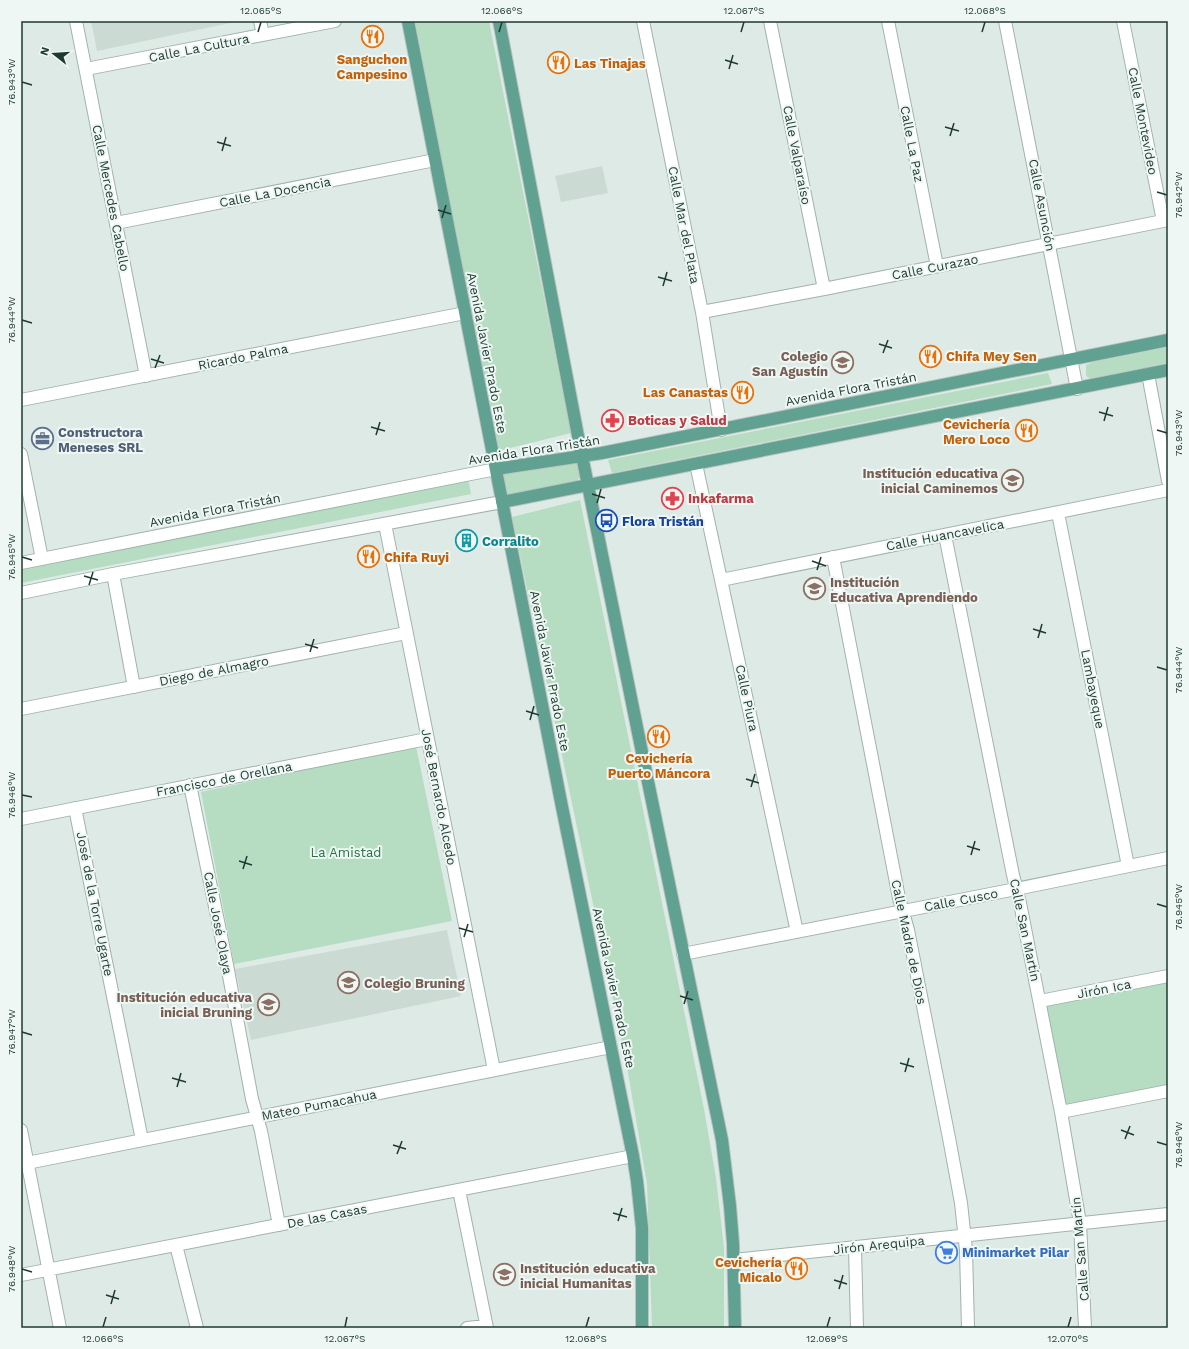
<svg xmlns="http://www.w3.org/2000/svg" width="1189" height="1349" font-family="'Work Sans',sans-serif">
<style>
.built{fill:#ccdad4}
.green{fill:#b6dcc1}
.lines{fill:none;stroke-linecap:round;stroke-linejoin:round}
.minor-casing{stroke:#a1b2ac;stroke-width:14}
.major-casing{stroke:#bcc4c2;stroke-width:14}
.minor{stroke:#fff;stroke-width:12}
.major{stroke:#61a192;stroke-width:12}
.ticks{fill:none;stroke:#1f3a33;stroke-width:1.5}
.labels{text-anchor:middle;dominant-baseline:central;stroke-width:4;stroke-linejoin:round;paint-order:stroke}
.street-label{font-size:13px;fill:#1f3a33;stroke:#eef7f3}
.food-label{font-size:13px;font-weight:bold;fill:#c56008;stroke:#eef7f3;text-anchor:start}
.education-label{font-size:13px;font-weight:bold;fill:#785e54;stroke:#eef7f3;text-anchor:end}
.health-label{font-size:13px;font-weight:bold;fill:#be3a42;stroke:#eef7f3;text-anchor:start}
.service-label{font-size:13px;font-weight:bold;fill:#4e5e75;stroke:#eef7f3;text-anchor:start}
.transit-label{font-size:13px;font-weight:bold;fill:#164399;stroke:#eef7f3;text-anchor:start}
.culture-label{font-size:13px;font-weight:bold;fill:#0d838f;stroke:#eef7f3;text-anchor:start}
.park-label{font-size:13px;fill:#297146;stroke:#eef7f3}
.shop-label{font-size:13px;font-weight:bold;fill:#366cbe;stroke:#eef7f3;text-anchor:start}
.neatline{fill:none;stroke:#1f3a33;stroke-width:1.5}
.ticks-label{font-size:10px;text-anchor:middle;fill:#1f3a33}
</style>
<rect width="100%" height="100%" fill="#deeae5"/>
<!-- built -->
<path class="built" d="M91,21H240L97,51Z
M602,166L608,193L561,202L555,176Z
M447,930L461,996L251,1040L235,969Z"/>
<!-- green -->
<path class="green" d="M415,21H489L571,433L498,451Z
M1168,347V363L1091,379L1086,376V365L1093,362Z
M1048,373L1052,384L612,473L608,460Z
M580,462V475L577,482L510,495L499,489L498,475L510,471Z
M468,478L471,494L21,583V565Z
M580,500L704,1109L716,1178L724,1248V1328H652L647,1184L626,1061L512,517Z
M416,746L452,921L234,964L201,792Z
M1168,982V1085L1065,1106L1044,1006Z"/>
<g class="lines">
<defs>
<path id="minor" d="M76,21L146,376
M260,21L263,35
M643,21L702,312L721,430
M770,21L824,289
M888,21L937,266
M1005,21L1077,389
M1123,21L1163,221
M86,69L335,21
M116,223L435,160
M702,312L824,289L1168,220
M1148,374L1168,481
M21,400L465,313
M21,454L42,559
M696,464L797,932
M1058,513L1128,866
M385,524L494,1070
M945,535L1013,875L1020,903L1061,1112L1080,1223L1085,1328
M833,557L899,898L908,930L949,1138L961,1203L966,1250L968,1328
M21,563L496,469
M113,574L134,687
M721,580L1168,490
M21,593L113,574L502,502
M21,709L406,633
M190,785L227,965L252,1099L261,1131L279,1225
M75,808L142,1140
M21,819L427,739
M683,954L1016,889L1168,858
M1040,1001L1168,976
M1061,1112L1168,1091
M21,1130L60,1328
M27,1163L611,1047
M459,1190L487,1328
M176,1245L197,1328
M855,1248L857,1328
M734,1260L1168,1214
M21,1275L633,1156
M467,1328L486,1326"/>
<path id="major" d="M408,21L562,807L633,1156L637,1181L642,1228V1328
M499,21L578,436L647,777L722,1140L730,1206L733,1243L735,1328
M496,469L602,453L1168,340
M502,502L1168,370"/>
</defs>
<!-- minor casing -->
<use href="#minor" class="minor-casing"/>
<!-- major casing -->
<use href="#major" class="major-casing"/>
<!-- minor -->
<use href="#minor" class="minor"/>
<!-- major -->
<use href="#major" class="major"/>
</g>
<!-- ticks -->
<path class="ticks" d="M258,32L261,22M499,32L502,22M741,32L744,22M982,32L985,22M725,60L738,64M729,69L733,55M22,82L32,85M945,127L959,131M950,136L954,123M217,142L231,146M222,151L226,137M1157,192L1167,195M438,210L451,214M442,218L446,205M658,277L672,281M663,286L667,272M22,320L32,323M879,344L892,348M883,353L888,340M151,359L164,363M155,368L160,355M1099,412L1113,416M1104,421L1108,407M371,427L385,431M1157,430L1167,433M376,435L380,422M592,494L605,498M597,503L601,489M22,557L32,560M812,561L826,566M817,570L821,557M84,576L98,580M89,585L93,572M1033,629L1046,633M1038,638L1042,624M305,644L318,648M310,652L314,639M1157,667L1167,670M526,711L539,715M530,720L534,706M746,779L759,783M751,787L755,774M22,795L32,797M967,846L980,850M971,855L975,841M239,861L252,865M243,869L247,856M1157,904L1167,907M459,928L473,932M464,937L468,924M680,996L693,1000M684,1004L688,991M22,1032L32,1035M900,1063L914,1067M905,1072L909,1058M172,1078L186,1082M177,1087L181,1073M1121,1130L1134,1135M1125,1139L1130,1126M1157,1142L1167,1145M393,1145L406,1149M397,1154L402,1141M613,1213L627,1217M618,1221L622,1208M22,1269L32,1272M834,1280L847,1284M839,1289L843,1275M106,1295L119,1299M111,1304L115,1290M103,1327L106,1317M345,1327L347,1317M586,1327L589,1317M827,1327L830,1317M1068,1327L1071,1317"/>
<!-- icons -->
<defs>
<symbol id="restaurant-ring" viewBox="-11 -11 22 22"><circle r="9.5" fill="#eef7f3" stroke="#e8710a" stroke-width="1.5"/><path d="M-5-6h1v4h1v-4h1v4h1v-4h1v5L-1.5 .5V6h-2V.5L-5-1ZM5-6V6H3V1.5H1.5Q1.5-4 5-6Z" fill="#e8710a"/></symbol>
<symbol id="school-ring" viewBox="-11 -11 22 22"><circle r="9.5" fill="#eef7f3" stroke="#8d6e63" stroke-width="1.5"/><path d="M0-5L7-2L0 1L-7-2ZM-4 1L0 2.5L4 1V4Q0 6-4 4Z" fill="#8d6e63"/></symbol>
<symbol id="pharmacy-ring" viewBox="-11 -11 22 22"><circle r="9.5" fill="#eef7f3" stroke="#e0444e" stroke-width="1.5"/><path d="M-2-6h4v4h4v4h-4v4h-4v-4h-4v-4h4Z" fill="#e0444e"/></symbol>
<symbol id="office-ring" viewBox="-11 -11 22 22"><circle r="9.5" fill="#eef7f3" stroke="#5c6f8a" stroke-width="1.5"/><path d="M-6-3h4V-5.5h4V-3h4V5H-6ZM-1-4.5V-3h2v-1.5ZM-6 0V1H6V0Z" fill="#5c6f8a"/></symbol>
<symbol id="bus-ring" viewBox="-11 -11 22 22"><circle r="9.5" fill="#eef7f3" stroke="#1a4fb4" stroke-width="1.5"/><path d="M-5-6H5V4H4V6H2V4H-2V6H-4V4H-5ZM-3.5-4V0h7V-4ZM-3.5 1.2v1.5H-2V1.2ZM2 1.2v1.5H3.5V1.2Z" fill="#1a4fb4"/></symbol>
<symbol id="building-ring" viewBox="-11 -11 22 22"><circle r="9.5" fill="#eef7f3" stroke="#0f9aa8" stroke-width="1.5"/><path d="M-4-6H4V6H1V3H-1V6H-4ZM-2.5-4.3h1.7v1.8h-1.7ZM.8-4.3h1.7v1.8H.8ZM-2.5-1h1.7V.8h-1.7ZM.8-1h1.7V.8H.8Z" fill="#0f9aa8"/></symbol>
<symbol id="supermarket-ring" viewBox="-11 -11 22 22"><circle r="9.5" fill="#eef7f3" stroke="#3f7fe0" stroke-width="1.5"/><path d="M-6-5.5h2.5l.6 2H6L4.5 2H-2.5L-4.4-4H-6ZM-1.5 3.2a1.3 1.3 0 1 0 .1 0ZM3 3.2a1.3 1.3 0 1 0 .1 0Z" fill="#3f7fe0"/></symbol>
</defs>
<g fill-rule="evenodd">
<use href="#restaurant-ring" x="360" y="24" width="25" height="25"/>
<use href="#restaurant-ring" x="546" y="50" width="25" height="25"/>
<use href="#restaurant-ring" x="918" y="344" width="25" height="25"/>
<use href="#school-ring" x="830" y="350" width="25" height="25"/>
<use href="#restaurant-ring" x="730" y="380" width="25" height="25"/>
<use href="#pharmacy-ring" x="600" y="408" width="25" height="25"/>
<use href="#restaurant-ring" x="1014" y="418" width="25" height="25"/>
<use href="#office-ring" x="30" y="426" width="25" height="25"/>
<use href="#school-ring" x="1000" y="468" width="25" height="25"/>
<use href="#pharmacy-ring" x="660" y="486" width="25" height="25"/>
<use href="#bus-ring" x="594" y="508" width="25" height="25"/>
<use href="#building-ring" x="454" y="528" width="25" height="25"/>
<use href="#restaurant-ring" x="356" y="544" width="25" height="25"/>
<use href="#school-ring" x="802" y="576" width="25" height="25"/>
<use href="#restaurant-ring" x="646" y="724" width="25" height="25"/>
<use href="#school-ring" x="336" y="970" width="25" height="25"/>
<use href="#school-ring" x="256" y="992" width="25" height="25"/>
<use href="#supermarket-ring" x="934" y="1240" width="25" height="25"/>
<use href="#restaurant-ring" x="784" y="1256" width="25" height="25"/>
<use href="#school-ring" x="492" y="1262" width="25" height="25"/>
</g>
<g class="labels">
<!-- street labels -->
<g class="street-label">
<text transform="translate(199 48) rotate(-11)">Calle La Cultura</text>
<text transform="translate(1143 121) rotate(79)">Calle Montevideo</text>
<text transform="translate(912 144) rotate(79)">Calle La Paz</text>
<text transform="translate(797 155) rotate(79)">Calle Valparaíso</text>
<text transform="translate(275 192) rotate(-11)">Calle La Docencia</text>
<text transform="translate(111 198) rotate(79)">Calle Mercedes Cabello</text>
<text transform="translate(1042 205) rotate(79)">Calle Asunción</text>
<text transform="translate(684 225) rotate(79)">Calle Mar del Plata</text>
<text transform="translate(935 267) rotate(-11)">Calle Curazao</text>
<text transform="translate(487 353) rotate(79)">Avenida Javier Prado Este</text>
<text transform="translate(243 357) rotate(-11)">Ricardo Palma</text>
<text transform="translate(851 389) rotate(-11)">Avenida Flora Tristán</text>
<text transform="translate(534 450) rotate(-9)">Avenida Flora Tristán</text>
<text transform="translate(215 510) rotate(-11)">Avenida Flora Tristán</text>
<text transform="translate(945 535) rotate(-11)">Calle Huancavelica</text>
<text transform="translate(214 671) rotate(-11)">Diego de Almagro</text>
<text transform="translate(550 671) rotate(79)">Avenida Javier Prado Este</text>
<text transform="translate(1093 689) rotate(79)">Lambayeque</text>
<text transform="translate(747 698) rotate(78)">Calle Piura</text>
<text transform="translate(224 779) rotate(-11)">Francisco de Orellana</text>
<text transform="translate(439 797) rotate(79)">José Bernardo Alcedo</text>
<text transform="translate(961 900) rotate(-11)">Calle Cusco</text>
<text transform="translate(95 904) rotate(79)">José de la Torre Ugarte</text>
<text transform="translate(218 923) rotate(79)">Calle José Olaya</text>
<text transform="translate(1025 930) rotate(78)">Calle San Martín</text>
<text transform="translate(909 942) rotate(78)">Calle Madre de Dios</text>
<text transform="translate(614 988) rotate(78)">Avenida Javier Prado Este</text>
<text transform="translate(1104 989) rotate(-11)">Jirón Ica</text>
<text transform="translate(319 1105) rotate(-11)">Mateo Pumacahua</text>
<text transform="translate(327 1216) rotate(-11)">De las Casas</text>
<text transform="translate(879 1245) rotate(-6)">Jirón Arequipa</text>
<text transform="translate(1080 1249) rotate(-95)">Calle San Martín</text>
</g>
<!-- food labels -->
<g class="food-label">
<text x="372" y="59" text-anchor="middle">Sanguchon<tspan x="372" dy="15">Campesino</tspan></text>
<text x="574" y="63">Las Tinajas</text>
<text x="946" y="356">Chifa Mey Sen</text>
<text x="728" y="392" text-anchor="end">Las Canastas</text>
<text x="1010" y="424" text-anchor="end">Cevichería<tspan x="1010" dy="15">Mero Loco</tspan></text>
<text x="384" y="557">Chifa Ruyi</text>
<text x="659" y="758" text-anchor="middle">Cevichería<tspan x="659" dy="15">Puerto Máncora</tspan></text>
<text x="782" y="1262" text-anchor="end">Cevichería<tspan x="782" dy="15">Micalo</tspan></text>
</g>
<!-- education labels -->
<g class="education-label">
<text x="828" y="356">Colegio<tspan x="828" dy="15">San Agustín</tspan></text>
<text x="998" y="473">Institución educativa<tspan x="998" dy="15">inicial Caminemos</tspan></text>
<text x="830" y="582" text-anchor="start">Institución<tspan x="830" dy="15">Educativa Aprendiendo</tspan></text>
<text x="364" y="983" text-anchor="start">Colegio Bruning</text>
<text x="252" y="997">Institución educativa<tspan x="252" dy="15">inicial Bruning</tspan></text>
<text x="520" y="1268" text-anchor="start">Institución educativa<tspan x="520" dy="15">inicial Humanitas</tspan></text>
</g>
<!-- health labels -->
<g class="health-label">
<text x="628" y="420">Boticas y Salud</text>
<text x="688" y="498">Inkafarma</text>
</g>
<!-- service labels -->
<g class="service-label">
<text x="58" y="432">Constructora<tspan x="58" dy="15">Meneses SRL</tspan></text>
</g>
<!-- transit labels -->
<g class="transit-label">
<text x="622" y="521">Flora Tristán</text>
</g>
<!-- culture labels -->
<g class="culture-label">
<text x="482" y="541">Corralito</text>
</g>
<!-- park labels -->
<g class="park-label">
<text x="346" y="852">La Amistad</text>
</g>
<!-- shop labels -->
<g class="shop-label">
<text x="962" y="1252">Minimarket Pilar</text>
</g>
</g>
<!-- border -->
<rect width="1189" height="1349" fill="none" stroke="#eef7f3" stroke-width="44"/>
<!-- north arrow -->
<g transform="translate(54 54) rotate(287)" stroke="#eef7f3" stroke-width="3" paint-order="stroke">
<path d="M0-3L7 15L0 10L-7 15Z" fill="#1f3a33"/>
<text y="-6" font-size="11" font-weight="bold" text-anchor="middle" fill="#1f3a33">N</text>
</g>
<rect x="22" y="22" width="1145" height="1305" class="neatline"/>
<g class="ticks-label">
<text x="261" y="14">12.065°S</text>
<text x="502" y="14">12.066°S</text>
<text x="744" y="14">12.067°S</text>
<text x="985" y="14">12.068°S</text>
<text transform="translate(11 82) rotate(-90)" y="4">76.943°W</text>
<text transform="translate(1178 195) rotate(-90)" y="4">76.942°W</text>
<text transform="translate(11 320) rotate(-90)" y="4">76.944°W</text>
<text transform="translate(1178 433) rotate(-90)" y="4">76.943°W</text>
<text transform="translate(11 557) rotate(-90)" y="4">76.945°W</text>
<text transform="translate(1178 670) rotate(-90)" y="4">76.944°W</text>
<text transform="translate(11 795) rotate(-90)" y="4">76.946°W</text>
<text transform="translate(1178 907) rotate(-90)" y="4">76.945°W</text>
<text transform="translate(11 1032) rotate(-90)" y="4">76.947°W</text>
<text transform="translate(1178 1145) rotate(-90)" y="4">76.946°W</text>
<text transform="translate(11 1269) rotate(-90)" y="4">76.948°W</text>
<text x="103" y="1342">12.066°S</text>
<text x="345" y="1342">12.067°S</text>
<text x="586" y="1342">12.068°S</text>
<text x="827" y="1342">12.069°S</text>
<text x="1068" y="1342">12.070°S</text>
</g>
</svg>
